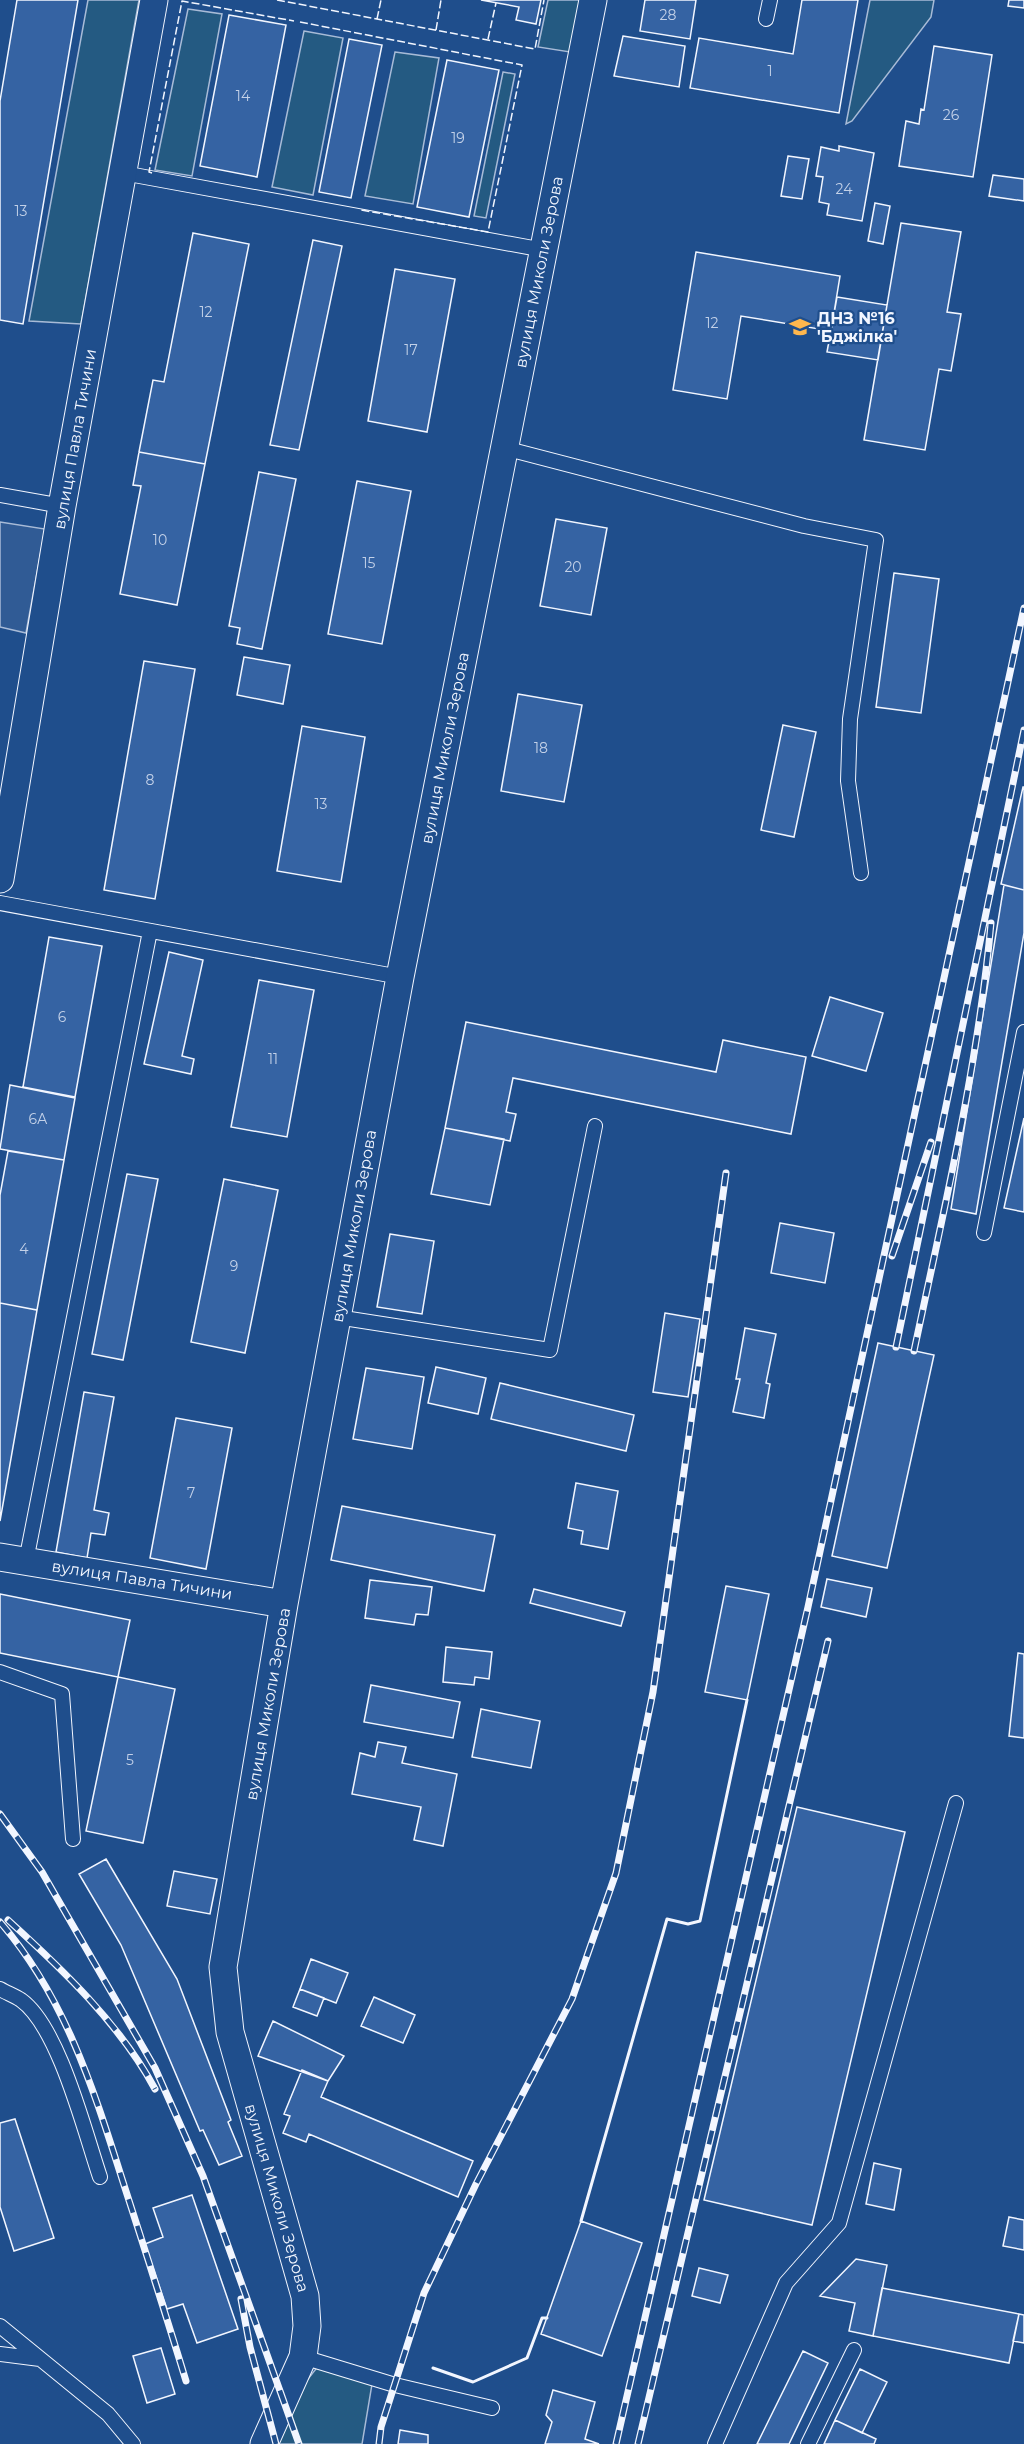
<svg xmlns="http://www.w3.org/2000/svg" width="1024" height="2444" font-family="Montserrat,sans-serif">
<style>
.green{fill:#245a82;stroke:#a8bbd7;stroke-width:1.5}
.parking{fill:#305b95;stroke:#a8bbd7;stroke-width:1.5}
.building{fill:#3563a3;stroke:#f2f6ff;stroke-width:1.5}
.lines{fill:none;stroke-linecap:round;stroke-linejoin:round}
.lane-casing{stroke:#f2f6ff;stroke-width:16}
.street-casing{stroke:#f2f6ff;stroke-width:29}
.lane{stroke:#1f4e8c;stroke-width:14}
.street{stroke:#1f4e8c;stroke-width:27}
.rail-casing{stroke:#f2f6ff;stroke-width:7}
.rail{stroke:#1f4e8c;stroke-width:4.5;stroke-dasharray:14;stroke-linecap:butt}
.fence{stroke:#f2f6ff;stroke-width:1.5;stroke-dasharray:8 3;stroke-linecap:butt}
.wall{stroke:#f2f6ff;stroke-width:3}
.labels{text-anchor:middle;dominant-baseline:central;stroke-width:4.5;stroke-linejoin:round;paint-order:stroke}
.number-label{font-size:14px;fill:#c3d1e8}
.street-label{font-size:16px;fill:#f2f6ff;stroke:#1f4e8c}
.poi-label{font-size:16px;font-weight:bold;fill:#f2f6ff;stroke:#1f4e8c;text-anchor:start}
</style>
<rect width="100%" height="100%" fill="#1f4e8c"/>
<!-- green -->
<path class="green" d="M88,0H139L81,324L29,321Z
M548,0H580L570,52L538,47Z
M870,0H934L931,17L852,121L846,124Z
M188,9L222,14L192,176L155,170Z
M304,31L343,38L313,195L272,187Z
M395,52L439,58L413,204L365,196Z
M503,72L515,74L486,218L474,216Z
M319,2365L373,2378L362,2444H272L293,2398Z"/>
<!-- parking -->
<path class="parking" d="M0,522L45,529L26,633L0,627Z"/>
<!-- building -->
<path class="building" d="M17,0H78L23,324L0,320V101Z
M481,0H541L536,24L516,20L519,7Z
M645,0H696L690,39L640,31Z
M802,0H858L839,113L690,88L699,38L793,54Z
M1009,0H1024V8L1008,6Z
M229,15L286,25L257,177L200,166Z
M623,36L685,46L679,87L614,76Z
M349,39L382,45L351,198L319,192Z
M934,46L992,55L973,177L899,166L906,121L919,124L921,109L924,110Z
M447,60L499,70L469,217L417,207Z
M839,146L874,153L862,221L827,215L829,204L819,202L823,177L816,176L821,147L839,151Z
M788,156L809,159L802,199L781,196Z
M993,175L1024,179V201L989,196Z
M875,203L890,206L883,244L868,241Z
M901,223L961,232L947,312L961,314L951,371L939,369L925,450L864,440Z
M193,233L249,244L205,464L139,452L153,380L164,382Z
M313,240L342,246L299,450L270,445Z
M696,252L840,276L831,331L741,316L727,399L673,390Z
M395,269L455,279L427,432L368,421Z
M837,297L887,305L878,360L827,352Z
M139,452L205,464L177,605L120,594L141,486L133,485Z
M259,472L296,479L262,649L237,644L240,628L229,626Z
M357,481L411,491L382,644L328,634Z
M556,519L607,528L591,615L540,606Z
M894,573L939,579L921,713L876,707Z
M244,657L290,665L283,704L237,695Z
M144,661L195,669L155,899L104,890Z
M518,694L582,705L564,802L501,791Z
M783,725L816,732L794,837L761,830Z
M302,726L365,737L341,882L277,871Z
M1023,787H1024V890L1001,884Z
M1004,885L1024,890V933L976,1214L951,1209Z
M49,937L102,946L75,1097L23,1087Z
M169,952L203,960L182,1056L194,1059L191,1074L144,1064Z
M259,980L314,990L287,1137L231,1127Z
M830,997L883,1013L866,1071L812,1056Z
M466,1022L716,1072L723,1040L806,1057L791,1134L513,1078L506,1112L516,1114L510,1141L445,1128Z
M10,1085L75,1098L64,1160L0,1149Z
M1024,1118V1212L1004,1208Z
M445,1128L504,1139L490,1205L431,1194Z
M8,1151L64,1160L37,1310L0,1303V1195Z
M127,1174L158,1179L123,1360L92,1354Z
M224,1179L278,1190L245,1353L191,1342Z
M780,1223L834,1233L825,1283L771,1273Z
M390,1234L434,1241L422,1314L377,1307Z
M0,1303L37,1310L0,1521Z
M665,1313L700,1319L688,1397L653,1392Z
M745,1328L776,1334L766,1383L770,1384L764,1418L733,1412L740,1379H736Z
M878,1343L934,1355L887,1568L832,1556Z
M436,1367L486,1378L478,1414L428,1403Z
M366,1368L424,1377L412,1449L353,1439Z
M500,1383L634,1415L626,1451L491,1419Z
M84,1392L114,1397L94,1510L109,1513L105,1535L91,1533L87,1558L56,1552Z
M176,1418L232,1428L206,1569L150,1558Z
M576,1483L618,1491L608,1549L581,1544L583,1531L568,1528Z
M342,1506L495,1535L484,1591L331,1560Z
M827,1579L872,1588L866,1617L821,1607Z
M370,1580L432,1587L428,1615L416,1614L414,1625L365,1618Z
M726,1586L769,1594L747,1700L705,1692Z
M534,1589L625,1612L621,1626L530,1603Z
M0,1594L130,1620L118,1677L175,1689L143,1843L86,1831L118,1677L0,1653Z
M446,1647L492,1652L489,1679L475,1677L474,1685L443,1682Z
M1018,1653L1024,1654V1738L1009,1736Z
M371,1685L460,1702L453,1738L364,1722Z
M481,1709L540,1721L531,1768L472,1757Z
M378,1742L406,1747L402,1763L457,1774L443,1846L414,1840L421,1807L352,1794L360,1753L375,1757Z
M797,1807L905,1832L812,2225L704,2200Z
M106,1859L177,1979L231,2120L228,2122L242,2156L219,2165L203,2130L200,2131L121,1945L79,1874Z
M174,1871L217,1879L210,1914L167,1906Z
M311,1959L348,1973L336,2003L300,1989Z
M300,1989L324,1998L317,2016L293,2007Z
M374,1997L415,2015L403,2043L361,2026Z
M273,2021L344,2056L328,2081L258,2056Z
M302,2070L328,2081L321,2097L473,2161L458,2197L309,2134L306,2142L283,2133L290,2116L284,2114Z
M15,2119L54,2238L14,2251L0,2207V2123Z
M874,2163L901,2169L894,2210L866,2204Z
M192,2195L238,2329L197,2343L183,2304L167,2309L145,2244L163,2237L153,2208Z
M1009,2217L1024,2220V2250L1003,2246Z
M581,2221L642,2243L602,2356L541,2334Z
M856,2259L887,2265L873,2336L849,2331L855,2303L820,2296Z
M699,2268L728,2275L720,2303L692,2296Z
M882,2288L1019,2314L1009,2363L873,2336Z
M1019,2314L1024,2315V2343L1013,2341Z
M161,2348L175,2394L147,2403L133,2356Z
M803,2351L828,2363L789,2444H757Z
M860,2369L887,2382L862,2433L835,2420Z
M553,2390L595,2402L585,2439L599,2444H545L552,2422L546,2415Z
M835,2420L876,2439L874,2444H824Z
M400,2430L428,2435V2444H398Z"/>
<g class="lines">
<defs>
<path id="lane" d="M766,19L770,0
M123,173L544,250
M504,448L804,526L876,540L850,719L848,781L861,873
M0,495L62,506
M0,903L400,977
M984,1233L1024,1032
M337,1317L550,1350L595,1126
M26,1561L150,931
M0,1672L62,1694L73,1839
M0,1989C7,1993 15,1996 21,2000C59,2027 85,2133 100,2177
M0,2326L108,2414L133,2444
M0,2354L40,2359
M303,2357L395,2385L492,2408
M715,2444L786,2283L839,2223L956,1803
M808,2444L854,2350"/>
<path id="street" d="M0,879L62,506L154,0
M0,1557L284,1604
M264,2444L303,2357L307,2326L305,2296L230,2032L223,1967L284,1604L400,977L593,0"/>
</defs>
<!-- lane casing -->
<use href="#lane" class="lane-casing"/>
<!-- street casing -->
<use href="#street" class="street-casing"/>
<!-- lane -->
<use href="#lane" class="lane"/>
<!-- street -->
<use href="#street" class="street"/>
<defs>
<path id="rail" d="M892,1256L931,1142
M896,1347L1024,730
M914,1351C944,1209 978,1067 991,923
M0,1814L42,1872L155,2068L203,2176L299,2444
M8,1920C62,1969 120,2024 155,2089
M0,1922C66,1998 94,2091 124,2185C145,2250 166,2315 186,2381
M241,2299L250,2347L276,2444
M379,2444L381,2427L424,2293L476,2184L572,1999L616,1873L653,1692L726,1173
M616,2444L808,1607L1024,608
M638,2444L828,1641"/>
</defs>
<!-- rail casing -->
<use href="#rail" class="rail-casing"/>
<!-- rail -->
<use href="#rail" class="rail"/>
<!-- fence -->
<path class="fence" d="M277,0L535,49L544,0
M377,19L381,0
M300,22L522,65L488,232L361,210
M436,30L441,0
M488,39L496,3
M152,173L149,172L182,1L294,21"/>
<!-- wall -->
<path class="wall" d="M581,2221L667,1919L688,1924L700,1921L747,1700
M433,2368L473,2382L527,2358L542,2318H547"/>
</g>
<!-- icons -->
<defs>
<symbol id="school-bare" viewBox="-9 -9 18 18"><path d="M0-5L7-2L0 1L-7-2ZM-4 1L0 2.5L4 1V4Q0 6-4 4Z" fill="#ffb74d" stroke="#1f4e8c" stroke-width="2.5" paint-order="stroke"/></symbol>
</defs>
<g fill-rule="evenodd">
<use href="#school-bare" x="785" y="312" width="30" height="30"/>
</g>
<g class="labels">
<!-- number labels -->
<g class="number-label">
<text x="668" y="15">28</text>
<text x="770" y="71">1</text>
<text x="243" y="96">14</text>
<text x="951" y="115">26</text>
<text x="458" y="138">19</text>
<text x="844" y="189">24</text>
<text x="21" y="211">13</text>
<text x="206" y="312">12</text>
<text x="712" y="323">12</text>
<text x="411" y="350">17</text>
<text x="160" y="540">10</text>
<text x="369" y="563">15</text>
<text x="573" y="567">20</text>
<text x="541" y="748">18</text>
<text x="150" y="780">8</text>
<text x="321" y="804">13</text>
<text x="62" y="1017">6</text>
<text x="273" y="1059">11</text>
<text x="38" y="1119">6А</text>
<text x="24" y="1249">4</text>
<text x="234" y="1266">9</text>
<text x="191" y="1493">7</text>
<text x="130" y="1760">5</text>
</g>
<!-- street labels -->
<g class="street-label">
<text transform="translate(539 272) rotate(-79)">вулиця Миколи Зерова</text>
<text transform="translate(75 439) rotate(-80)">вулиця Павла Тичини</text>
<text transform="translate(445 748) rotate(-79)">вулиця Миколи Зерова</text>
<text transform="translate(354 1226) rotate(-80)">вулиця Миколи Зерова</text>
<text transform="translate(142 1580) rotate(9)">вулиця Павла Тичини</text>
<text transform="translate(268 1704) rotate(-80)">вулиця Миколи Зерова</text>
<text transform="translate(277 2198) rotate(74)">вулиця Миколи Зерова</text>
</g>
<!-- poi labels -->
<g class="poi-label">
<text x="817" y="318">ДНЗ №16<tspan x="817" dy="18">'Бджілка'</tspan></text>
</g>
</g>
</svg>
